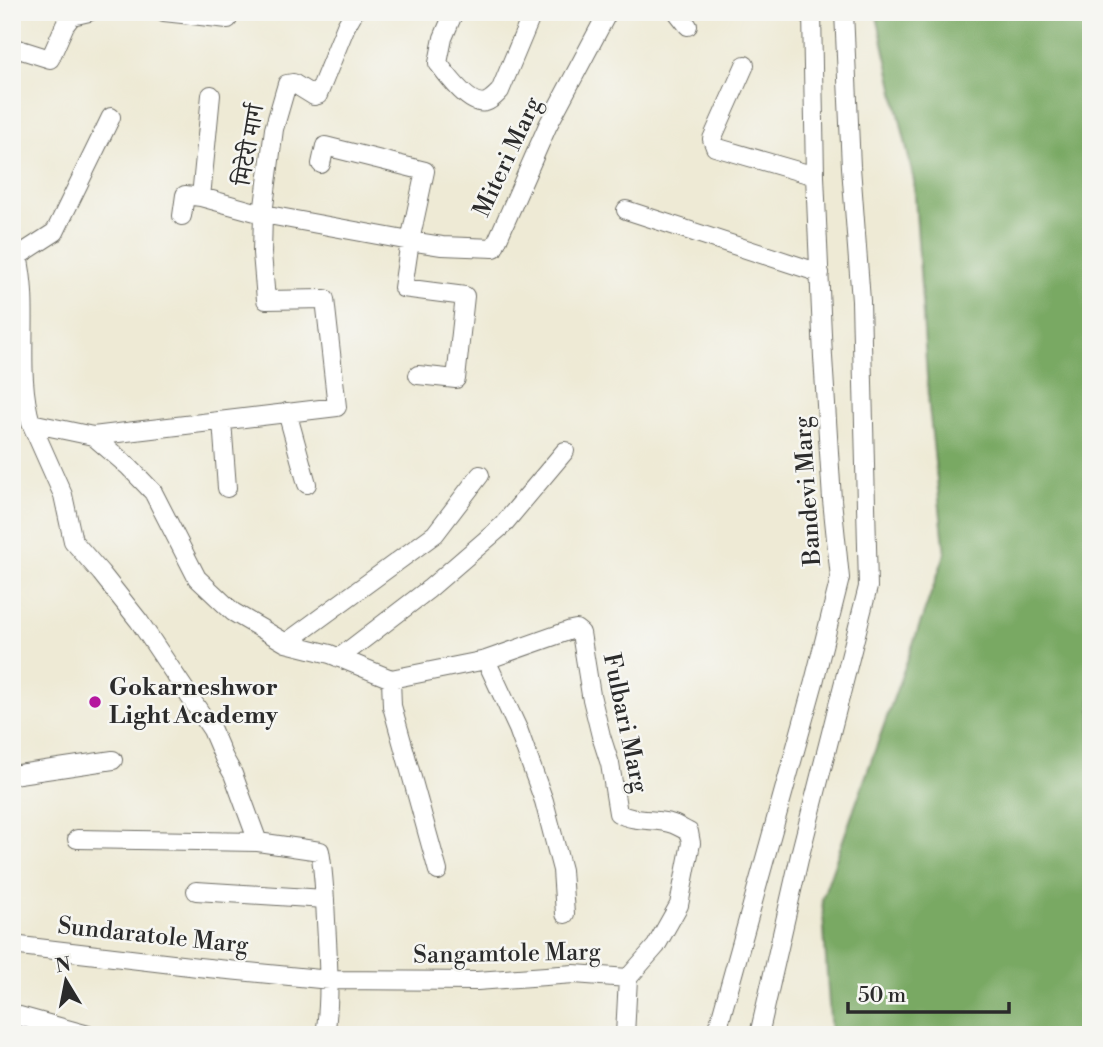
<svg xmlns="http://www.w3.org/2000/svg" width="1103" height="1047" font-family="'Libre Bodoni','Noto Serif Devanagari',serif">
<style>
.forest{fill:#79a963;stroke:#526a47;stroke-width:2}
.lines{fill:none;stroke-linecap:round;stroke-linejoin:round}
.street-casing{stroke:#6f6e66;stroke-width:20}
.street{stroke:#fff;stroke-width:18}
.poi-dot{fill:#b5179e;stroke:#f6f6f2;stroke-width:2.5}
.labels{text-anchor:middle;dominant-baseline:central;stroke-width:5;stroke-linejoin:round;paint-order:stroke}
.street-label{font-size:24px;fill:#2b2b2b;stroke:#f6f6f2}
.poi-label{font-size:24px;font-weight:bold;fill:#2b2b2b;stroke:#f6f6f2;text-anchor:start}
</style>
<rect width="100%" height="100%" fill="#f6f6f2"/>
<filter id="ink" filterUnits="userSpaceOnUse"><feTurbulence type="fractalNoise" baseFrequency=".0143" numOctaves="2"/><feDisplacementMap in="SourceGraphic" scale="14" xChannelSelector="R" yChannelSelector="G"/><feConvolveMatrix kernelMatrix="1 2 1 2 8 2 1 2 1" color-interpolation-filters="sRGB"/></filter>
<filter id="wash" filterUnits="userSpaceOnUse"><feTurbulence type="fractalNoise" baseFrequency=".00686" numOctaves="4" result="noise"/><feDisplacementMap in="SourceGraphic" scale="28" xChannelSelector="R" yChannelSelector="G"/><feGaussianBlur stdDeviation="1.57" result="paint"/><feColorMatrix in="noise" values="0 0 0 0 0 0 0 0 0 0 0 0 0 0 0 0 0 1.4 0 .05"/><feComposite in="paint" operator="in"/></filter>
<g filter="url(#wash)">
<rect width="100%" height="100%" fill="#eeead5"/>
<!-- forest -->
<path class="forest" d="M876,12H1091V1035H831L822,899L945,554L929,407L914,181Z"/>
</g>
<g filter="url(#ink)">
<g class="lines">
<defs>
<path id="street" d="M164,12L228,19
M454,12L443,38L438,63C447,75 470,107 486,102C492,100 496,95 500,91L533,12
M677,12L688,26
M12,47L50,59L65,25L72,16L89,12
M745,65L712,139L715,147L815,176
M211,95L201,197L263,214L410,241L442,246L494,248L548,125L608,12
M321,164L325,146L425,171L410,241L403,288L465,296L456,379L418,375
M626,210L820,273
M182,216L185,195L201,197
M12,254L18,256C31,311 15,368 31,423L93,436L129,467L153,492L197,578L233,612L286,643L330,654L391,679L486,660L571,630L576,629L581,633L591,695L601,736L610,764L618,813C635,823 656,818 673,824C679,826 684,830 689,832L691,843L679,905L656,946L628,978
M18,256L55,232L111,117
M287,412L307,484
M222,421L227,488
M31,423L63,495L73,541L101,573L139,621L212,730L224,758L233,774L258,842L320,851C324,874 325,898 326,921C328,959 331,997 325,1035
M93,436L337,407L325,299L266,300L262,253L263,214L274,129L287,84L293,83L314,96L318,95L346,26L354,12
M286,643L435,534L480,475
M339,658L429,589L502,526L565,451
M486,660L518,729L544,801L562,870L565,914
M391,679L392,706L438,871
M12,775L113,760
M77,839L258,842
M196,891L325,899
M12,945L198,967L330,980L477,981L574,974L628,978
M12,1014L88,1035
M625,1035L628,978
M716,1035L814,682L840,578L832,500L823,357L815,176L812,12
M759,1035L800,855L868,587L861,301L851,167L844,12"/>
</defs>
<!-- street casing -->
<use href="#street" class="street-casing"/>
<!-- street -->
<use href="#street" class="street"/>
</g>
</g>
<!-- markers -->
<circle class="poi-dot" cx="95" cy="702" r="7"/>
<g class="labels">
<!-- street labels -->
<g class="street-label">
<text transform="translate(250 145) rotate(-80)">मिटेरी मार्ग</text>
<text transform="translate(508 157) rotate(-65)">Miteri Marg</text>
<text transform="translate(808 491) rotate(-94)">Bandevi Marg</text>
<text transform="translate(625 723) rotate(78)">Fulbari Marg</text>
<text transform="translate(153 936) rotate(6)">Sundaratole Marg</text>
<text transform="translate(507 954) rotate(-1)">Sangamtole Marg</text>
</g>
<!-- poi labels -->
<g class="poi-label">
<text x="109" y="688">Gokarneshwor<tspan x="109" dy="28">Light Academy</tspan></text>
</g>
</g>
<!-- margin -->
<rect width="1103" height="1047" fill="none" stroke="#f6f6f2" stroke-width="42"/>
<!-- north arrow -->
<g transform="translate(66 981) rotate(350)" stroke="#f6f6f2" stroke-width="5" paint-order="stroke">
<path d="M0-5L12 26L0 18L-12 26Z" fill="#2b2b2b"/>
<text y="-10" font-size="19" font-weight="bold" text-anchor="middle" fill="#2b2b2b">N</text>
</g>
<!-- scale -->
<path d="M848 1002v10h161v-10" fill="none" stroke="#2b2b2b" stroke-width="3.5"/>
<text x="858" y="1002" font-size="21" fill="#2b2b2b" stroke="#f6f6f2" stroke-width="5" paint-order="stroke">50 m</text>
</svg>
